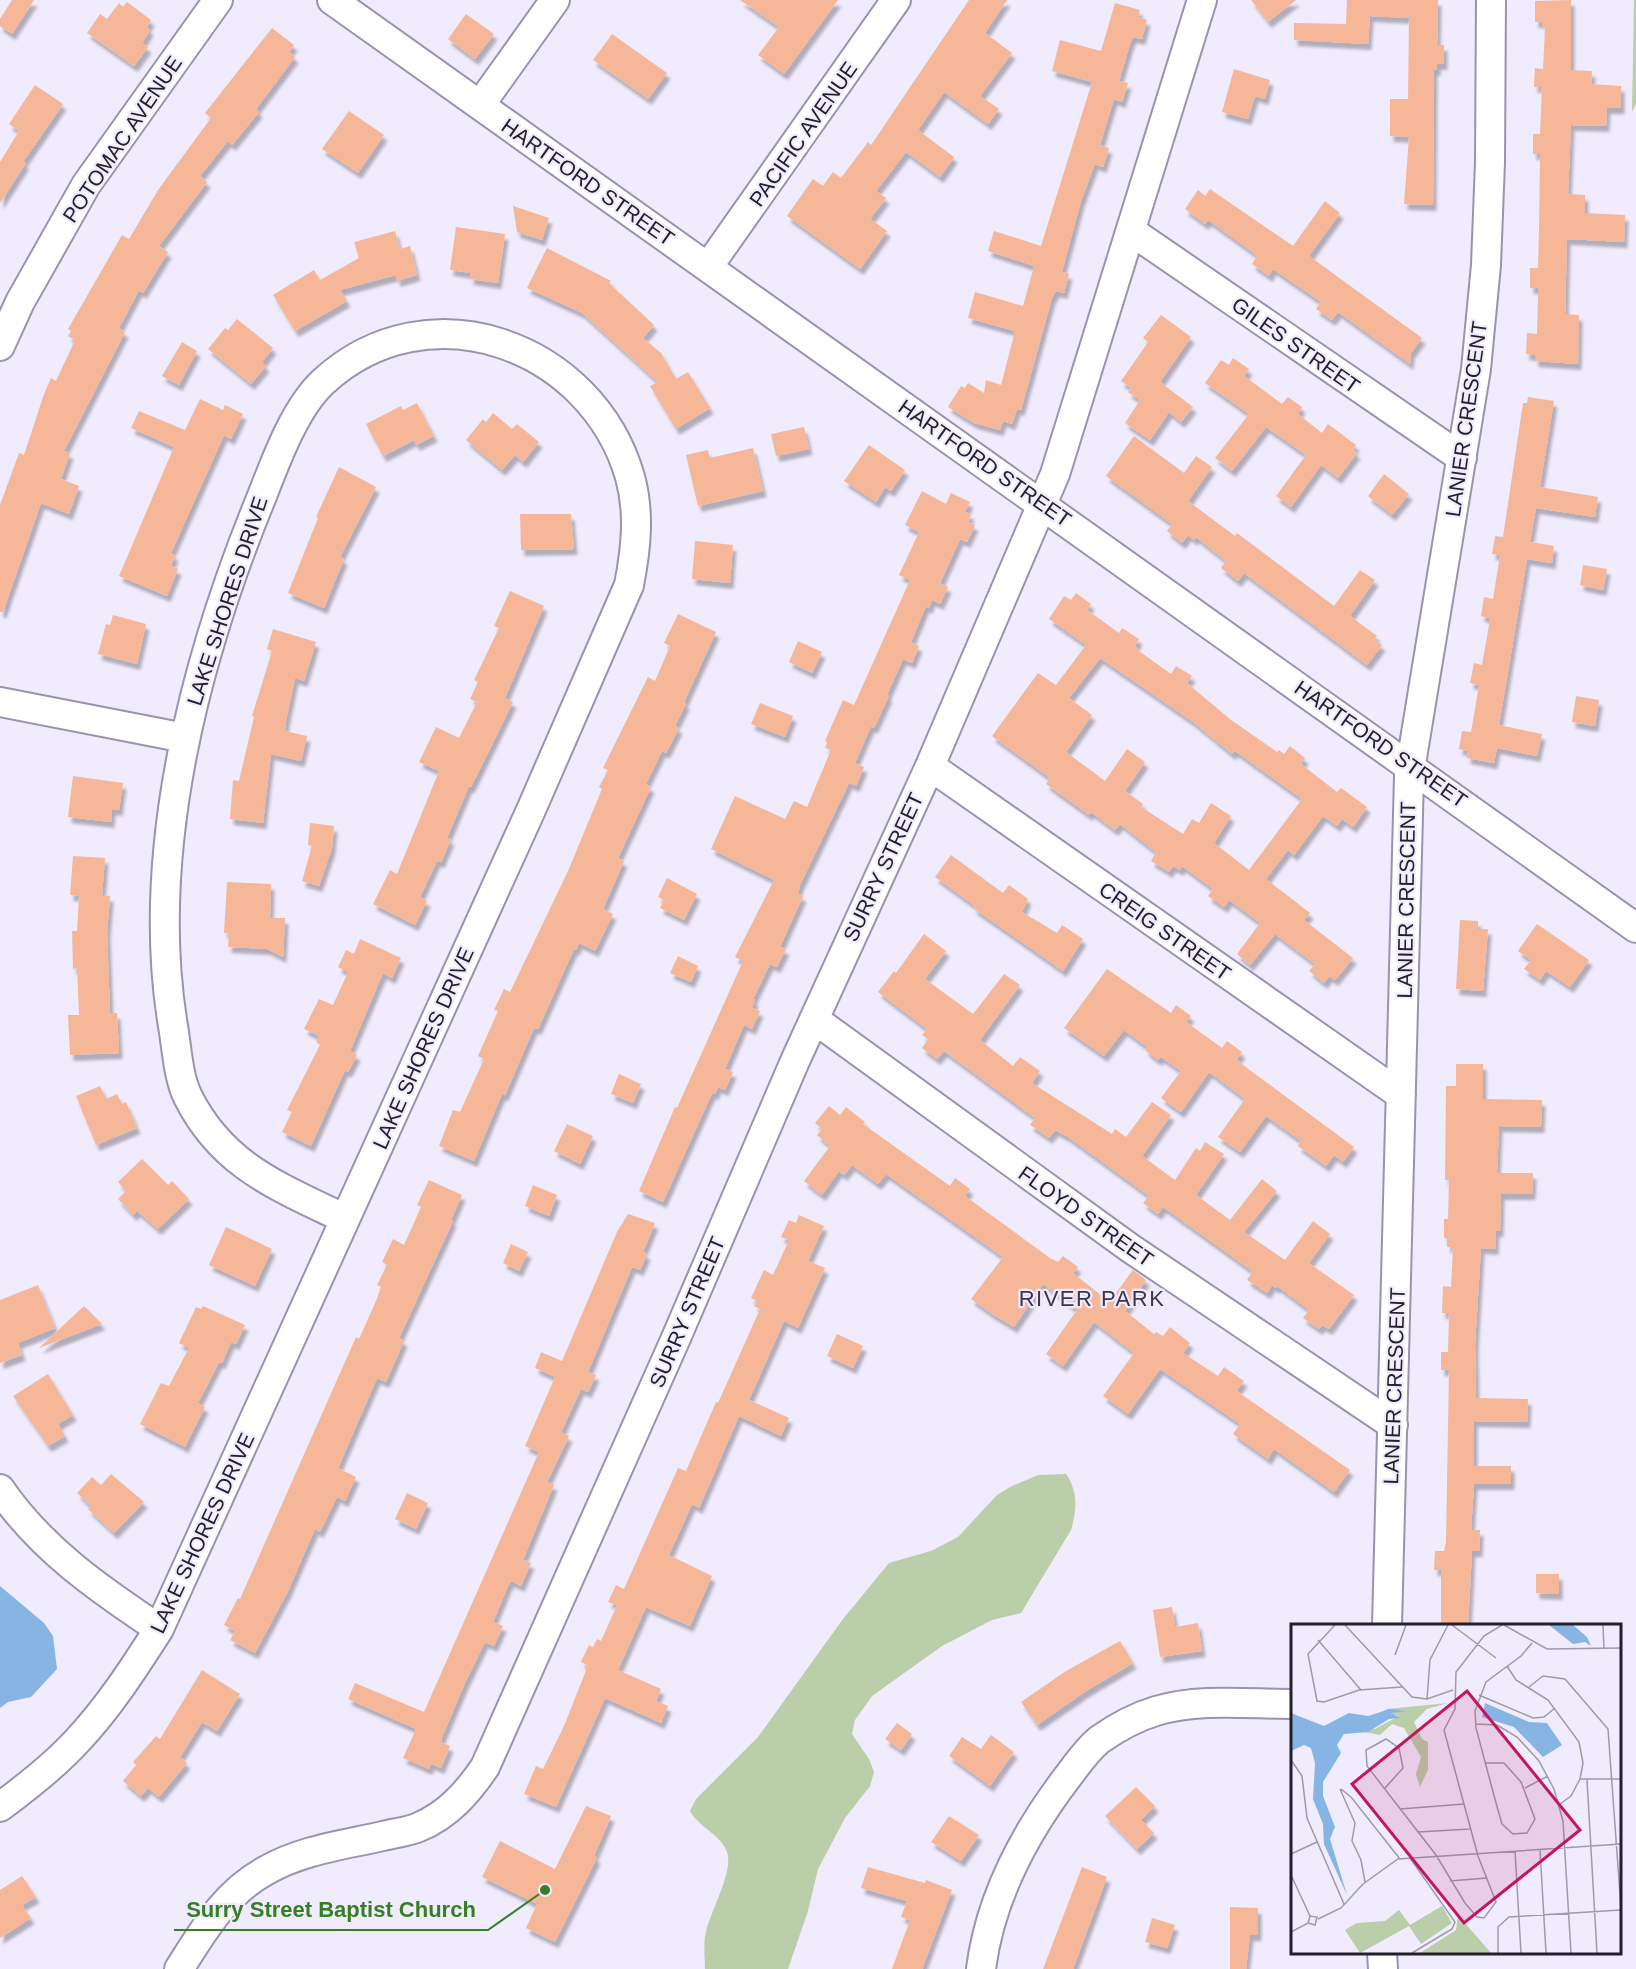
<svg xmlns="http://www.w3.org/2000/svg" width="1636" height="1969" font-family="Arial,sans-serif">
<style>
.green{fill:#b9cea9}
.water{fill:#86b5e4}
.building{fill:#f6b798;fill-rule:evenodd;filter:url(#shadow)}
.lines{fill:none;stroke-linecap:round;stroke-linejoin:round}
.minor-casing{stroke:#9a93af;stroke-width:32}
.minor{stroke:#fff;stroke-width:28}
.labels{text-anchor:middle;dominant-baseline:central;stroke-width:4.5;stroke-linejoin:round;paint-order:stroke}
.street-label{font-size:21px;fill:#23202b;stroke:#f0ebfd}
.neighbourhood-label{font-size:22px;letter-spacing:1.5px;fill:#3c354d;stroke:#f0ebfd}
.inset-road{fill:none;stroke:#9e9aa9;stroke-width:1.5}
.view{fill:#c2185b;fill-opacity:0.15;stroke:#c2185b;stroke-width:3}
.inset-edge{fill:none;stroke:#23202b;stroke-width:3}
.leader{fill:none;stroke:#367f26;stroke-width:2}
.callout-dot{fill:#367f26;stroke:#f0ebfd;stroke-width:2}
.callout-label{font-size:22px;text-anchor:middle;font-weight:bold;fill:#367f26;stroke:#f0ebfd;stroke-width:4.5;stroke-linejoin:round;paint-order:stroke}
</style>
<defs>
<filter id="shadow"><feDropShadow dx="3.5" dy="6" stdDeviation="1.5" flood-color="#0004"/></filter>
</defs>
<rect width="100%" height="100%" fill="#f0ebfd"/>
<!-- green -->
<path class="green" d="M1634,0H1636V103L1632,112Z
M1066,1474C1078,1491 1077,1510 1071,1530L1021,1613L992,1620L942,1646L872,1696L855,1720L852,1734L869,1759L874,1772L870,1786L845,1818L818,1869L808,1911L788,1969H705C705,1957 703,1943 706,1932C710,1912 734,1871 727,1852C721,1835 700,1828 690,1811L696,1799L758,1737L843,1619L889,1563L931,1551L958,1537L997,1495L1010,1487L1038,1475Z"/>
<!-- water -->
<path class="water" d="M0,1586L44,1623L53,1636L57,1669L31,1697L8,1702L0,1708Z"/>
<!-- building -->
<path class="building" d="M12,0H34L12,34L0,26V19Z
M740,0H838L784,74L758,55L779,27Z
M969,0H1007L985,33L1012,53L980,96L999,109L988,124L944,92L918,130L954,157L940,177L906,152L876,191L886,198L870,219L887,231L860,269L787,216L813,179L823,186L833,172L841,178L868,142L871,145Z
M1251,0H1296L1268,22Z
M1347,0H1438L1437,45H1444V64H1437V70H1434L1433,205L1404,204L1409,137L1390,136V99H1408L1409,18L1370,16L1368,44L1294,40V23L1346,24Z
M1571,0V70L1592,71L1591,84L1621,86V108H1607L1606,126L1571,125L1568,194L1585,195V213L1625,215L1624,242L1567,239L1565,314L1579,315L1578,364L1535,361V355L1526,354L1527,333L1537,334L1538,294V288H1530V268H1538L1539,228L1540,154H1533V134H1540L1542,87H1534L1535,68L1543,69L1545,28H1542V22H1535V1Z
M127,2L151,20L147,27L150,30L142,43L148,47L134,66L87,33L100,14L107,19L119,3L123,7Z
M1115,3L1140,10L1138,17L1147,20L1142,39L1133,37L1130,44L1119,81L1128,83L1122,102L1114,99L1100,145L1109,148L1103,167L1095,164L1081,201L1062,272L1069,274L1064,293L1056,291L1052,298L1021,410L1017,409L1012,424L1003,421L1000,430L974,423L948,407L961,386L965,388L968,383L984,393L986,380L1001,385L1015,331L968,318L975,292L1023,306L1034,266L988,251L994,231L1041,246L1092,82L1052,71L1060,40L1101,51Z
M466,14L494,34L475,59L448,39Z
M272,28L294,45L289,52L295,57L256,109L259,112L232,145L228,141L200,176L207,182L159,246L168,252L143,293L139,290L119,328L125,332L64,451L70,453L61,479L79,486L69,514L41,503L3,612H0V505L19,453L24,455L44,394L51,378L56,381L75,340L68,336L71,331L68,329L122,235L129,239L158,190L211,118L205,113Z
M612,34L667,73L648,99L593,60Z
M1234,69L1270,80L1265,99L1255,96L1248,119L1222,112Z
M35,85L63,104L23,162L26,163L0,203V162L19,131L9,124Z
M349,111L384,135L358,173L322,149Z
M1210,189L1293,246L1325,201L1340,213L1309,256L1422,338L1411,353L1410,364L1338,312L1332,320L1316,309L1321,302L1273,269L1269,276L1252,264L1257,256L1251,251L1208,220L1205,224L1185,209L1198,190L1205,196Z
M513,206L549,218L542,240L517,232Z
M456,227L505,234L498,283L470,279L471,273L450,270Z
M395,231L400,249L410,246L417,275L397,281L396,275L340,290L347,301L295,331L273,295L314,270L320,280L359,258L354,242Z
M547,248L611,281L609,283L654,325L643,338L661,353L676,379L688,372L710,408L676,429L650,386L658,382L582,313L527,288Z
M1161,315L1191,337L1160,382L1193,407L1181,422L1169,412L1150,440L1125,423L1140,400L1128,392L1131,388L1121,381L1148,342L1143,338Z
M237,319L273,348L262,362L266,366L251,384L208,349L225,328L228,330Z
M182,342L197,351L179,385L162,376Z
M1233,358L1249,369L1244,376L1282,404L1288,397L1302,407L1298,414L1322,433L1328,424L1356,445L1353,450L1357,453L1338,478L1321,465L1291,507L1276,496L1306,455L1266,427L1232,471L1215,458L1249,414L1205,383L1221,360L1229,365Z
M1528,397L1554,401L1540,487L1598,497L1595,517L1536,508L1530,542L1554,546L1552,563L1527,559L1499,725L1542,734L1537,756L1497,748L1494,763L1467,758L1468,751L1459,749L1462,731L1471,732L1479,685L1470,683L1474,663L1482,665L1489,625V618L1481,616L1484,597L1493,599L1500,555L1492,554L1495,536L1503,537L1523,403H1527Z
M200,399L223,410L225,405L243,414L231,439L224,435L171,553L175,555L171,566L178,569L167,596L119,576L174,447L131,428L139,411L185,430Z
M417,403L434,436L416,445L414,440L383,456L366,424L401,406L403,410Z
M493,413L512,429L517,424L539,442L523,462L515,455L502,470L466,440L483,419L486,422Z
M804,427L809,449L776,456L771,434Z
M1134,436L1184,473L1196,456L1212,467L1188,501L1235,536L1237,533L1334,606L1360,570L1375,580L1350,616L1377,636L1374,640L1382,645L1367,665L1244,573L1238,581L1221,568L1226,561L1196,537L1194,540L1188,535L1182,543L1167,531L1172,524L1106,476Z
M869,445L905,470L891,491L885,487L876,502L844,481Z
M753,448L763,491L698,506L686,455L708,450L710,458Z
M339,467L376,487L340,557L344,559L324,608L288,593L318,518L316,517Z
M1384,474L1409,494L1392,515L1368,496Z
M922,491L946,504L951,493L970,502L965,512L971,514L968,522L975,525L967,542L960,539L940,583L948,587L940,604L932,600L929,608L926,606L911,642L919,646L912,663L903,659L887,695L889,696L874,728L871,726L855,763L864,767L856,786L849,783L800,885L798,894L803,896L780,947L786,949L777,967L770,964L753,999L755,1000L752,1008L760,1011L752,1029L744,1025L725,1069L733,1072L725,1090L718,1087L715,1094L712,1093L663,1202L639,1191L675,1107L677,1108L743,961L735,957L774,880L711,849L735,796L785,819L794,801L807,807L831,750L825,748L827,742L825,741L843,700L854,705L910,580L899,575L919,532L905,525Z
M520,514H571L574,549L521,550Z
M695,541L733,545L730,583L692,579Z
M1583,565L1607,569L1603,590L1580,585Z
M510,591L544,606L505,698L513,702L471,787L469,786L447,838L451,839L441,862L437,861L420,897L427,901L415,925L373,904L390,870L397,874L439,771L419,762L436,727L459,738L477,702L470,699L478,682L474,680L499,628L494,626Z
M1076,593L1091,604L1087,610L1119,633L1122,628L1139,639L1135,646L1139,651L1171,674L1176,666L1192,676L1187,683L1231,720L1277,752L1279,750L1284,754L1290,746L1305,758L1301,764L1337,792L1341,788L1367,807L1353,827L1342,819L1337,826L1323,816L1294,855L1288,850L1266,879L1310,913L1304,920L1353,958L1335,980L1329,976L1324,983L1309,971L1315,964L1275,934L1250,965L1237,954L1260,923L1229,900L1224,907L1208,896L1213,889L1182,866L1180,870L1173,866L1169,872L1151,861L1156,852L1120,824L1115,830L1091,812L1089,815L1046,784L1050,778L992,736L1038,673L1056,685L1086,645L1049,619L1064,596L1071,600ZM1100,658L1193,722L1232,754L1235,751L1302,799L1249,870L1214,843L1231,816L1211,803L1199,823L1192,819L1183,834L1141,807L1143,804L1125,791L1145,762L1127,749L1105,781L1066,752L1092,715L1069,698Z
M678,614L716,632L684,702L686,704L675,726L679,728L666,753L662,751L646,784L651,787L618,858L624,861L603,909L613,914L595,951L579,943L576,950L574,949L538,1029L534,1028L505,1095L502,1094L474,1161L439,1146L453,1110L460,1112L484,1059L478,1056L498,1011L494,1010L504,989L510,992L568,871L602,789L599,787L608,770L603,768L648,677L655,681L670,646L664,643Z
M113,615L146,624L137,664L98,654L106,624L110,625Z
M273,629L316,642L304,681L295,678L286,721L285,731L307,736L301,761L271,754L263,823L230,819L233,780L239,781L254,717L252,716L272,651L267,649Z
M798,641L822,652L812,673L789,662Z
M1576,696L1599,700L1595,726L1572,722Z
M760,703L793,716L785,737L751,724Z
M73,776L123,783L119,810L112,809L111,822L68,817Z
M310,823L334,826L332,848L319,886L302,881L312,846L308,845Z
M951,855L1003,893L1009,885L1028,899L1022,912L1057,933L1062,925L1083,939L1063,971L973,908L975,906L935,877Z
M73,856L105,858L102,895L110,896L107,933L110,1013H117L119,1053L70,1055L68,1015H79L77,968L73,969L72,931H77L79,896L70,895Z
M667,878L697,894L684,920L660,908L664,900L658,897Z
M227,882L271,884L270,918H285L283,957L267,949L228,947L229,933H224Z
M1460,920L1478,921V929H1488L1483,991L1456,989Z
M1537,924L1589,960L1570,987L1546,971L1540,980L1524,969L1531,960L1518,951Z
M924,934L946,951L925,979L973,1014L1004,974L1020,985L980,1040L1013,1066L1020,1057L1040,1071L1032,1083L1112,1134L1115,1129L1126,1137L1152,1102L1171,1115L1142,1156L1175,1180L1196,1148L1200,1151L1205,1142L1224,1154L1196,1195L1230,1220L1262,1179L1277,1191L1244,1232L1285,1260L1313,1221L1330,1234L1309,1263L1354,1295L1329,1329L1322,1325L1319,1329L1303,1318L1309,1310L1277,1286L1276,1288L1272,1285L1267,1293L1247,1280L1252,1272L1248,1268L1163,1207L1158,1214L1143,1203L1149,1196L1068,1137L1055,1130L1049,1138L1030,1125L1035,1118L944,1051L937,1059L922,1048L928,1039L922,1035L927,1029L878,992L894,971L896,973Z
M360,939L401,958L392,978L383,973L350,1051L357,1055L348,1072L345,1070L311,1146L282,1132L292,1112L287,1110L320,1045L316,1042L319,1036L304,1029L319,999L333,1005L348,972L338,967L346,950L354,954Z
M678,956L698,966L691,982L670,973Z
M1107,969L1171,1013L1176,1005L1191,1016L1186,1022L1222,1048L1227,1041L1242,1052L1237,1059L1243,1065L1354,1147L1343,1162L1334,1155L1326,1166L1298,1146L1301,1141L1266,1116L1240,1152L1218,1137L1245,1099L1209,1072L1181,1112L1161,1098L1181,1071L1161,1057L1158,1060L1145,1050L1147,1047L1124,1030L1104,1056L1064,1028Z
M1456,1064H1483V1099L1542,1100L1541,1127L1499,1126L1497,1173H1533L1532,1194H1501L1500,1231H1496L1495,1249L1481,1248L1475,1344L1476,1398L1528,1399L1527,1422L1474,1421V1466H1511V1484H1474L1471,1530H1480L1479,1551H1472L1468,1626H1441V1570H1434L1435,1551H1444L1446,1542L1449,1370H1441V1352H1448L1449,1313H1442L1443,1286L1451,1287L1453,1247H1447V1238H1444V1219H1448L1449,1180H1445L1446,1086H1456Z
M619,1074L641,1084L633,1103L611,1094Z
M100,1086L106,1099L117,1094L122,1104L126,1102L137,1128L96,1145L76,1096Z
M829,1106L840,1115L846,1107L865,1122L863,1124L950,1186L955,1178L970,1189L965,1196L1050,1258L1058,1262L1063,1256L1078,1267L1073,1273L1102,1296L1110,1301L1133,1270L1146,1280L1125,1311L1154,1334L1156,1332L1163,1336L1170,1327L1190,1343L1183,1353L1218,1376L1224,1367L1244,1381L1237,1390L1241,1394L1350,1470L1334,1492L1274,1449L1268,1459L1233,1434L1240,1424L1160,1369L1128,1414L1103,1396L1134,1353L1094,1322L1063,1366L1046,1354L1077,1310L1043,1284L1014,1327L992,1314L971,1299L1003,1257L886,1174L878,1184L852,1165L844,1175L839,1171L822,1195L804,1181L830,1146L817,1135L822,1129L815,1123Z
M567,1124L593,1136L580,1164L554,1151Z
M142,1159L168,1185L172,1181L189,1199L158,1229L137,1211L133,1215L118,1199L126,1191L118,1182Z
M429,1180L462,1195L451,1220L453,1221L399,1338L404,1341L386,1382L377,1378L338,1468L356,1477L345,1501L337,1497L320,1532L315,1529L288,1591L255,1653L230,1640L235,1631L224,1625L238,1598L240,1599L356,1337L359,1339L376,1301L381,1287L377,1285L387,1265L382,1262L393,1239L404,1245L421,1207L417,1205Z
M533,1185L557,1195L549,1216L525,1206Z
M628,1214L655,1223L643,1252L647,1254L640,1270L632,1267L588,1372L596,1375L588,1392L581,1389L561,1432L569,1436L547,1482L554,1485L523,1560L531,1563L521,1586L511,1581L508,1586L493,1622L503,1626L494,1646L485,1642L465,1683L442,1737L441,1742L450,1746L441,1768L431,1764L429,1769L403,1758L416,1729L348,1699L355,1683L424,1712L539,1452L525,1446L555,1377L535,1368L541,1352L562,1361L617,1232Z
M799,1215L824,1226L808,1261L825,1268L798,1328L784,1321L749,1400L789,1418L781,1436L739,1416L699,1508L692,1504L669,1555L712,1576L690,1626L646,1607L618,1670L661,1689L656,1701L668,1706L661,1723L605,1698L556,1807L524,1794L536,1766L543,1769L564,1726L585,1673L587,1665L581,1662L589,1645L593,1647L597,1639L601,1641L617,1605L608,1602L616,1585L624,1589L678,1468L686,1471L716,1402L718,1403L760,1309L754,1306L757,1301L751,1298L764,1270L773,1275L789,1240L781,1237L789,1220L796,1223Z
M226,1227L272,1249L255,1286L209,1265Z
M511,1244L528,1252L519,1271L503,1263Z
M38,1285L55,1328L18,1343L22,1355L0,1363V1300Z
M84,1306L102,1324L39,1348Z
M203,1306L245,1325L236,1344L231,1342L222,1363L219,1362L198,1403L205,1407L185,1447L140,1424L161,1383L169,1386L189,1348L179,1343L196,1307L201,1309Z
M837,1334L863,1346L853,1368L827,1356Z
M48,1374L73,1415L58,1424L65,1436L48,1446L13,1396Z
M111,1474L144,1502L114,1533L88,1509L91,1506L77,1493L92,1477L101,1485Z
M407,1493L428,1503L416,1529L395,1519Z
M1536,1574H1559V1594L1536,1593Z
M1172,1607L1175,1627L1198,1623L1202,1651L1160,1657L1153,1610Z
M1120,1641L1133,1663L1086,1691L1037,1725L1021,1702L1066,1671Z
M202,1670L240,1694L217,1731L202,1722L180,1757L187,1763L159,1797L148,1788L141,1796L123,1781L136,1765L133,1762L156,1736L160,1739Z
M897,1723L912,1734L901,1750L885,1739Z
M991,1735L1014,1752L990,1786L949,1756L962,1737L981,1749Z
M1136,1787L1155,1806L1141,1820L1154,1833L1137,1849L1105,1816Z
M586,1806L611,1816L594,1856L597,1858L555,1942L526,1928L537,1904L482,1877L500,1841L555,1869Z
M949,1816L979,1835L961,1861L931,1842Z
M868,1867L925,1883L926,1880L952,1890L922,1969H892L910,1920L901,1917L907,1901L861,1888Z
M1082,1867L1107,1877L1073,1969H1043Z
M22,1876L36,1897L22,1905L31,1918L0,1938V1890Z
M1230,1907L1258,1908V1935H1250L1246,1969H1230Z
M1152,1918L1175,1925L1167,1948L1145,1942Z"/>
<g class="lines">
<defs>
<path id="minor" d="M332,0L1636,928
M480,105L555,0
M1131,231L1462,458
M708,267L896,0
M0,346L20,302L86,185L218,0
M0,702L185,738
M930,766L1401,1095
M814,1019L1130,1248L1393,1425
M0,1489C41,1549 99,1589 159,1629
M1387,1626L1409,776L1476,369L1486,265L1490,162L1491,0
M0,1807C27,1787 54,1766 77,1741C109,1707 134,1668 159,1629L531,810L629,585C636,549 640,513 630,477C592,345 428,285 323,382C295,408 276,460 262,496C196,656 144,852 173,1026C177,1049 178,1077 188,1097C223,1167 280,1187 345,1219
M1382,1952L1383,1969
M179,1969C204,1930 224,1894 265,1871C301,1850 343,1845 383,1836C394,1833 408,1832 419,1827C448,1815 468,1792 485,1767L676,1338L795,1061L930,766L1055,474L1202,0
M981,1969C990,1898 1026,1831 1069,1775C1078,1763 1087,1750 1099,1740C1116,1728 1136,1717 1156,1711C1199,1698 1248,1704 1292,1704"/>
</defs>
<!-- minor casing -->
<use href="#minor" class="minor-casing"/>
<!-- minor -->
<use href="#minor" class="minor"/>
</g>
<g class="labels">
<!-- street labels -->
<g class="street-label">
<text transform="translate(803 134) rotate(-55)">PACIFIC AVENUE</text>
<text transform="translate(122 139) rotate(-56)">POTOMAC AVENUE</text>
<text transform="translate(588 182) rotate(35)">HARTFORD STREET</text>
<text transform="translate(1296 345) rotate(35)">GILES STREET</text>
<text transform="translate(1466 419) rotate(-82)">LANIER CRESCENT</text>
<text transform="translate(985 463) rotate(35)">HARTFORD STREET</text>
<text transform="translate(227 601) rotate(-72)">LAKE SHORES DRIVE</text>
<text transform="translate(1381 744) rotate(35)">HARTFORD STREET</text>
<text transform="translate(883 867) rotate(-65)">SURRY STREET</text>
<text transform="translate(1406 900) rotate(-89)">LANIER CRESCENT</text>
<text transform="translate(1165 931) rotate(35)">CREIG STREET</text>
<text transform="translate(423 1048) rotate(-66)">LAKE SHORES DRIVE</text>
<text transform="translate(1086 1216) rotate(35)">FLOYD STREET</text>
<text transform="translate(687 1312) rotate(-67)">SURRY STREET</text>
<text transform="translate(1394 1386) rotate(-88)">LANIER CRESCENT</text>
<text transform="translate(202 1533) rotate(-65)">LAKE SHORES DRIVE</text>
</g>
<!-- neighbourhood labels -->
<g class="neighbourhood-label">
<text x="1092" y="1298">RIVER PARK</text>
</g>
</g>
<!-- overview -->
<g transform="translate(1291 1624)">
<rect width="330" height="330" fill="#f0ebfd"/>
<path d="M157,79L136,85L123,98L131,115L137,118V146L129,163L125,150L130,133L113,104L101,100L89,111L63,106L84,105L108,92L99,89L116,86L93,87L96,85ZM151,282L161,299L130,320L118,302L69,329L54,306L66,299L94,297L108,286L119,301ZM167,291L200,329H129L165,306Z" fill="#b9cea9"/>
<path d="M258,1H282L296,13L300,22L294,18L282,20ZM194,79L238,98L256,99L271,121L252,133L223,103L191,93ZM99,85L117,87L100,89L110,94L98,95L77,108L53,110L46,121L50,129L32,158V172L44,203L39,215L56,271L33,220L32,200L22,175L24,139L20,124L13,121L0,127V89L33,102L58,89L77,92Z" fill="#86b5e4"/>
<path class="inset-road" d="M44,1L17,30L26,77L33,78L68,66L111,63M54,1L121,73L136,75L162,66M161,1L205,34M213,1L256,25L330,24M312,1L313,25M27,16L70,66M104,31L115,1M216,42L225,56L257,76L288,118L292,139L289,155L280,172L269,180M238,63L252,52L274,55L317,105L330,284M188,71L242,94L253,93L264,84M136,75L139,36L157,1M184,100L206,101L226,113L248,137L263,165L272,197L280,329M0,136L11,152L16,194L53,280M195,139H213L230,158L244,195L236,209L222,210L211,200L205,179L185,104L184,87L195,58L230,32L241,19M289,155H330M296,156L306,329M94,164L112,144L108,124L95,115L75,126L76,142L145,231L174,279L186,293L193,294L205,278L187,232L153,106L164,85L165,48L193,12L211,1M234,164L257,152M49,165L64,199L61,217L70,236L74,258M50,165L60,173L109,235M109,185L173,180M127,208L179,205M249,226L255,329M224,227L230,329M0,230L26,218M119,234L164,298L161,305L121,329M0,251L19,292M159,257L196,254M27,295L50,284L72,260L107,235L330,220M0,308L17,299L24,301L26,293L19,292L17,299M207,329V303L218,293L330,286"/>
<path class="view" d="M176,67L289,206L173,299L61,160Z"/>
<rect width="330" height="330" class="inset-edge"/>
</g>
<!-- callouts -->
<path class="leader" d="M545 1890L488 1930H174"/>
<circle class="callout-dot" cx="545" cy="1890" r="6"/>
<g class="callout-label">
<text x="331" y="1917">Surry Street Baptist Church</text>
</g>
</svg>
